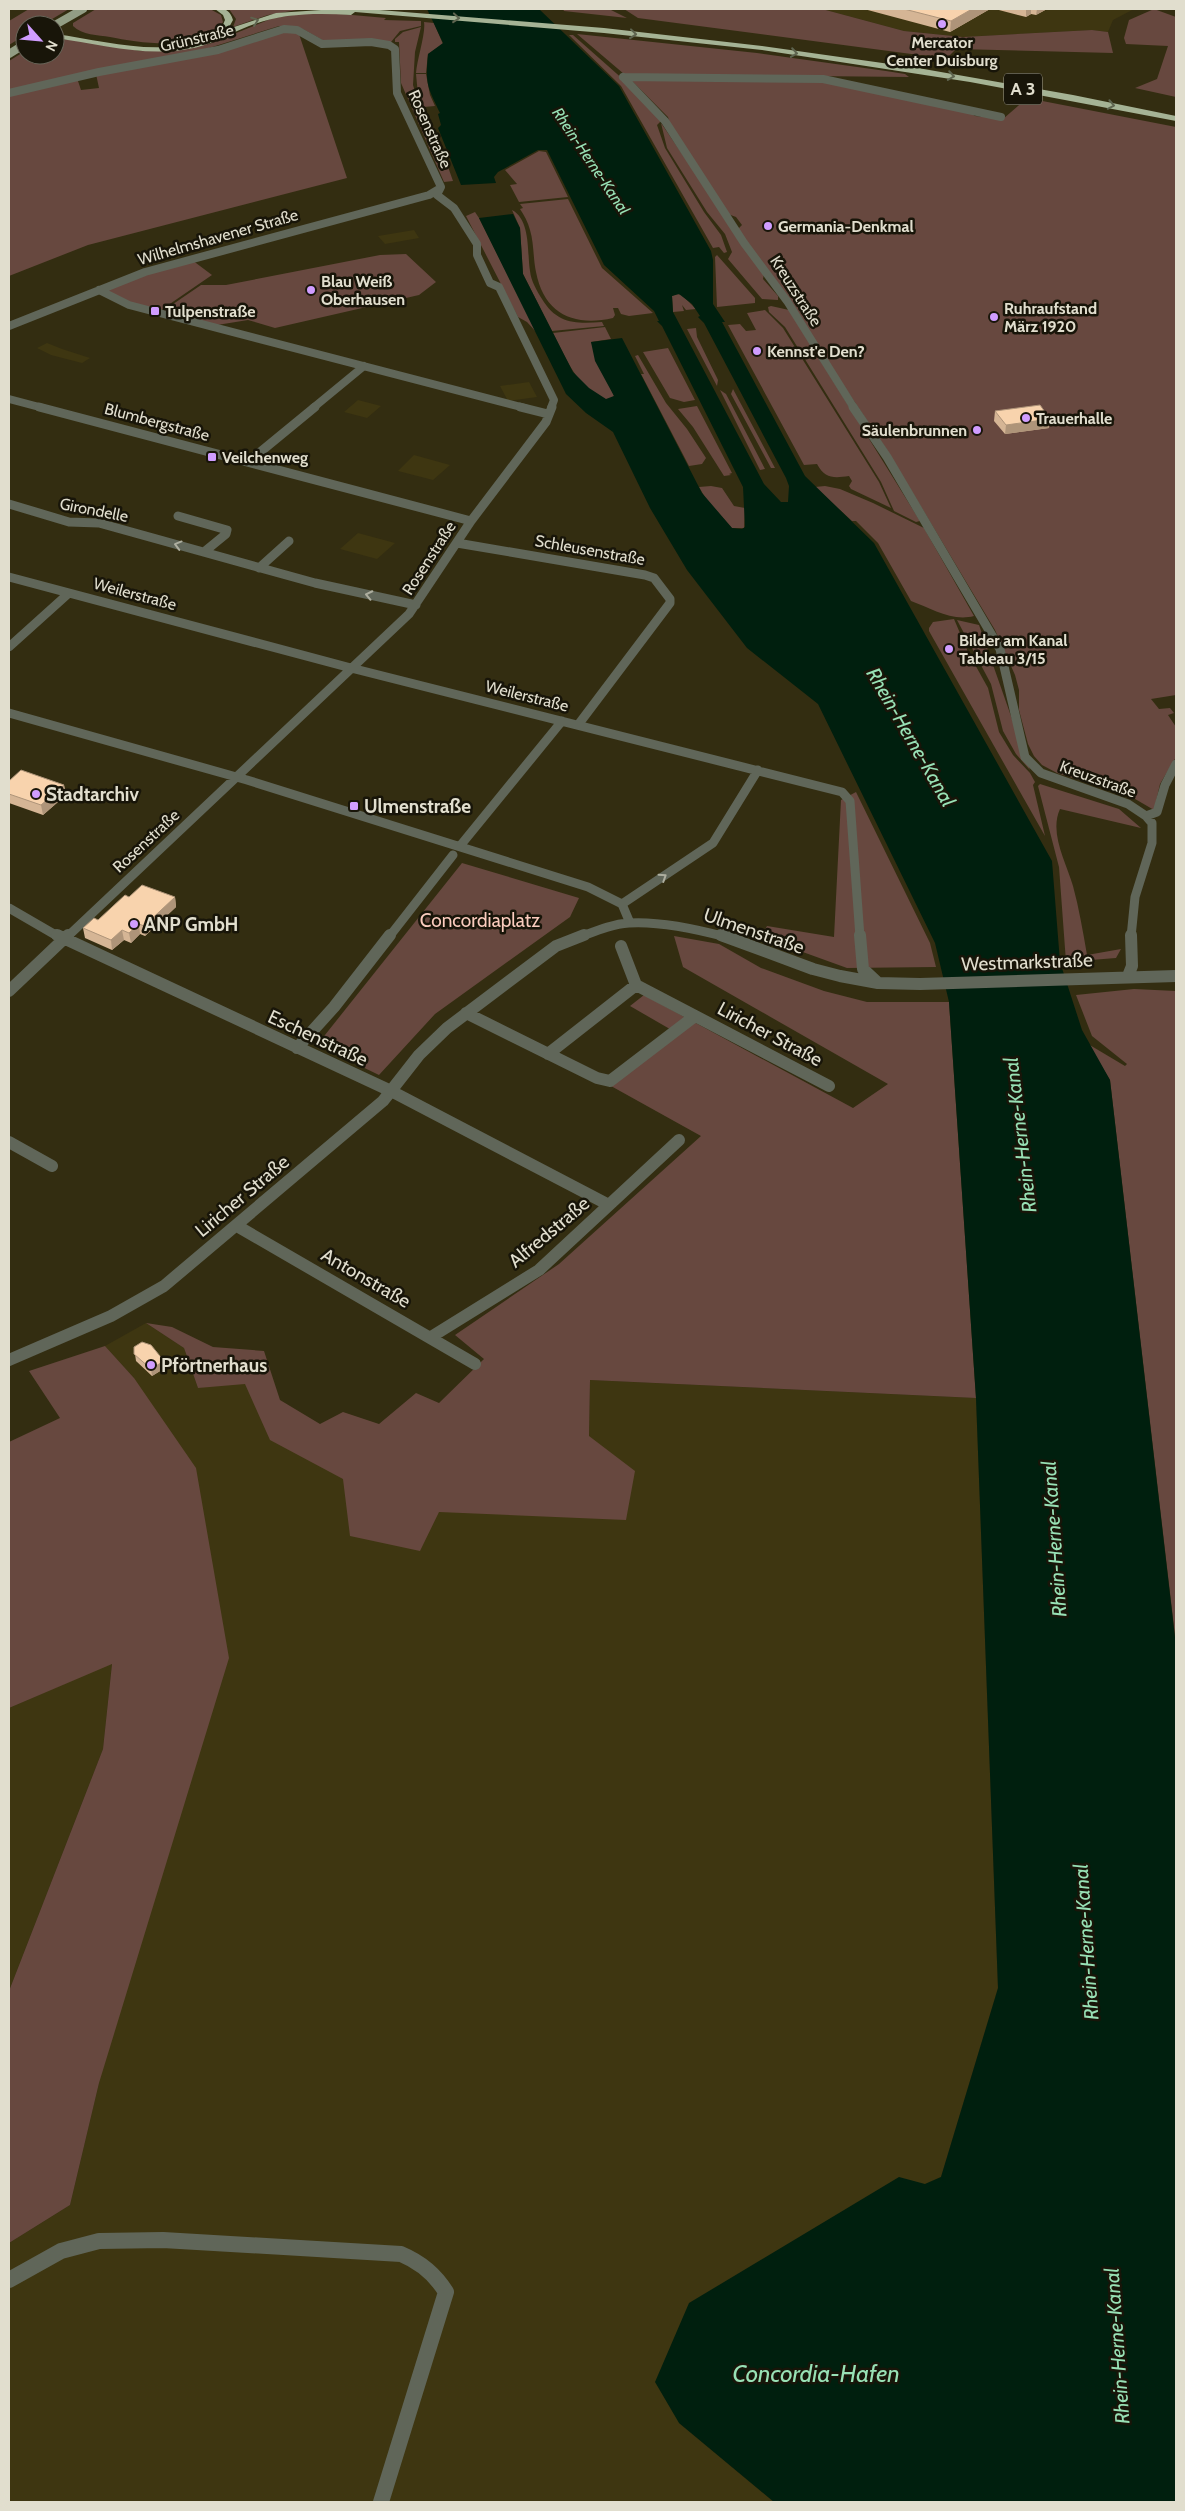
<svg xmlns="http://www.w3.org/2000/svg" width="1185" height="2511" font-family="Cabin,sans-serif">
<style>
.built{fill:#3e3611}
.green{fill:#67483f}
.water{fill:#001f0e;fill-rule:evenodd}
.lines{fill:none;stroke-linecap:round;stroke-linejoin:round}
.minor-far3{stroke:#606659;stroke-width:8}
.minor-far2{stroke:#606659;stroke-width:9}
.minor-far1{stroke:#606659;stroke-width:12}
.minor{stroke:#606659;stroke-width:16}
.major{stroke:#929d84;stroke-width:8}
.highway{fill:#a5b395;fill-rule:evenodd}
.wall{fill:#d5b595}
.shaded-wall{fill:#ae9479}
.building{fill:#f8d3ad;stroke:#ae9479}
.oneway{stroke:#5e644f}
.oneway2{stroke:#adae9f}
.poi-dot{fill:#d09dff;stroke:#181509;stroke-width:2}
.labels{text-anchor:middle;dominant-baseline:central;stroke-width:5;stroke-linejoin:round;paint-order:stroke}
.far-street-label{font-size:16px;fill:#e1dece;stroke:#181509}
.far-poi-label{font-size:16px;font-weight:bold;fill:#e1dece;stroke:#181509;text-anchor:start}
.far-water-label{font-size:16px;font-style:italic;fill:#98e1b5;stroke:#181509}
.shield{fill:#181509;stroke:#a5a293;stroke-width:1}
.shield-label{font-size:18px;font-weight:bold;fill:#e1dece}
.poi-label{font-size:19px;font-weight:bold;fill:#e1dece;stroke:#181509;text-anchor:start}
.park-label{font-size:19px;fill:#fbccbe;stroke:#181509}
.street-label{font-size:19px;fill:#e1dece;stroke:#181509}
.water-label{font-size:20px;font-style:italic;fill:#98e1b5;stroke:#181509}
.near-water-label{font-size:24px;font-style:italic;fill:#98e1b5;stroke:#181509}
</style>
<rect width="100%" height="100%" fill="#332d11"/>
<!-- built -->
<path class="built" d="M822,9H1134L1113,20L1108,32L1092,30L963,37L904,31Z
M414,230L419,238L385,244L378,236Z
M47,343L62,349L90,358L82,363L51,355L37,348Z
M529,382L537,397L508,401L500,386Z
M358,400L381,406L367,418L344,412Z
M414,455L450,465L433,480L398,471Z
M358,533L395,543L377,559L340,549Z
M146,1323L184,1348L198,1388L260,1373L305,1436H589L590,1380L976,1398L998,1988L941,2177L925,2184L679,2423L774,2502H9V2243L70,2205L99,2083L134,1378L105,1346Z
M112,1663L103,1749L9,1991V1708Z"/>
<!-- green -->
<path class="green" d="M29,9H69L42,25H25V35L9,45V21Z
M96,9H210L221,15L223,22C204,53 140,43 110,37C98,35 82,35 73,26V23Z
M229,9L297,10L268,15L233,27L236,19Z
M563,9H609L627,18L564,11Z
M624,9H822L904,31L963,37L1092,30L1108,32L1113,53L956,49L949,56L919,55L638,18Z
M1154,9L1176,17V97L1135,88L1157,79L1168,46L1126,44L1124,38L1129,20Z
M330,13L386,18L384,20L421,21V26L400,31L391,42H326L303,29L279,26L209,48L9,90V61L25,51V55H55V39L73,40L141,51H162L209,44L273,18L301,14Z
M424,22L434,23L443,44L428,54L426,73H416C417,59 426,33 424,22Z
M421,27L415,52L413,85L416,95L435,130L453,181L444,182L401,83L399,42H395V39L403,32Z
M291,31L299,34L347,178L88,245L9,276V94L77,78L81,90L99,88L96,74Z
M577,34L757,53L886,71L905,74L909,77L624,74Z
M569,35H573L625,81L662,120L657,125L665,148L704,212L721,235L727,252L724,253L719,247L713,248L621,86Z
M416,74H426L430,95L435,106L424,107L418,95Z
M635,78L819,80L967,111L975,116L1003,119L1027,98L1176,127V695L1151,699L1159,709L1170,708L1174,713L1168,715L1176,727V757L1160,784L1154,810L1130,796L1057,773L1042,765L1034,756L1028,744L1019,710V690L1015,675L995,630L887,450L738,229L742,225L736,217L728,214L671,127L668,117L632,81Z
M661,123L764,274L763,279L778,296V300L762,299L728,259L732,252L725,234L707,212L667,148Z
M539,151L546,152L568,197L519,202L510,185L517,184L505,170Z
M568,199L602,268L653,313L629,316L621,314L618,308H613L615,315L613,318C574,327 544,314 536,272C533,258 534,243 530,230C528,222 524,215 520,209L523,208L520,204Z
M512,210C531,220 527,253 530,271C531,281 537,291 542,299C557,324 576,324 602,322L604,326L552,331L523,274L520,228Z
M475,212L479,218L537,333L527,322L518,317L466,216Z
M406,254L436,282L419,295L275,328L248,320L211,326L160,313L201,285H226L380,255Z
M717,255L755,298V303L717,307L715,257Z
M192,260L212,275L161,310L127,302L103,290L135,277Z
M677,294L682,295L696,309L686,310L682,305L684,311L673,312L672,296Z
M771,306L789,310L920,521L916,522L894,511L881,482L785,327L769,312L768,307Z
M765,310L783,328L879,482L891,508L851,489L849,486L852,481L849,476C834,478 825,479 817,464L804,465L728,325L740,324L746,331L756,330L747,313Z
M605,327L611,339L591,342L614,396L608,400C578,391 566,358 553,333Z
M696,328L697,337L718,380L717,386L687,329Z
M668,348L695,400L684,402L670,398L643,352Z
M638,355L666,403L687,429L706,458L702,464L689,466L641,374H644L635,356Z
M733,389L775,468H771L731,394Z
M720,390L726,394L765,469L760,470Z
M697,406L732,473L729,474L731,475L724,476L693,427L678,409Z
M711,486L722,488L734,506L745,508L744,528H732L706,499L699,487Z
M825,486L840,489L873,503L924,528L974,616C952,622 931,608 911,601L878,543L856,521H852L815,487Z
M954,619L968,652L988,688L999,732L1013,755L1030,773L1035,782L1033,785L1045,836L929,631V628L933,622Z
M957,620L979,625L1030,770L1016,754L1003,731L991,684Z
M1040,784L1119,809L1141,828L1060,809C1049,833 1066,862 1073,886C1079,908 1083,932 1087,955L1121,949L1116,958L1066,962L1059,867L1038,786Z
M856,792L930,943L936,967L847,968L761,937L767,926L834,937L841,800Z
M462,863L579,898L570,917L435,1014L379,1075L317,1045Z
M674,936L719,944L761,968L824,991L867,1002H949L976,1398L590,1380L589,1436L635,1471L626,1520L439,1512L420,1551L350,1536L343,1479L270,1440L245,1384L198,1388L184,1348L146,1323L172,1327L213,1347L264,1351L280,1400L320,1424L343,1412L379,1424L416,1393L439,1403L484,1359L455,1335L559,1264L701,1136L611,1086L675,1032L630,1006L644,995L853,1108L888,1084L683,967Z
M1134,989L1176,991V1644L1110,1080L1088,1044L1125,1066L1127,1064L1092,1036L1076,995Z
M105,1346L134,1378L196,1468L229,1658L99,2083L70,2205L9,2243V1991L103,1749L112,1664L9,1708V1442L60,1418L29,1371Z"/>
<!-- water -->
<path class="water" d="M427,9H539L619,86L711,251L713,260V304L725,322H722L805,476L874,543L1052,861L1060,962L1082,1030L1110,1080L1176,1646V2502H774L679,2423L655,2382L689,2303L899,2177L925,2184L941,2177L998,1988L976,1398L949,1002L935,943L818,704L747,648L687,570L650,508L613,432L586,413L566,394L479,218L513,214L520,228L523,274L573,372L589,388L606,399L614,396L595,361L591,342L622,338L702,493L732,528L742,529L745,527L743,487L662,326L657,321H659L654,311L604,265L547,150H538L498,172L494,177L496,183L461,185L438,128L441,125L438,114L440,113C428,87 425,86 428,54L443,43ZM679,294L692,304L700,316L698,317L704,323L786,478L789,486L788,502H781L764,484L673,312L672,296Z"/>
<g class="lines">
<!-- minor-far3 -->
<path class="minor-far3" d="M623,77L665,121L744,243L787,301L854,408
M623,77L823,79L1001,117
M9,93L99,72L218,50L284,29L297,30L322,44L371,42L389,45L395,49L397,93L441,187L437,195L454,208L477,244V255L490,283L499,287L554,400L551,408
M99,290L129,305L525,408
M9,326L145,272L429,195L439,189
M9,399L43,408
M313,408L364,366"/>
<!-- minor-far2 -->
<path class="minor-far2" d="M39,407L471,521
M520,407L548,414
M853,407L887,457L1000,649L1025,757L1041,773L1128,804L1146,816L1152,823V843L1135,897L1131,937
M248,462L315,407
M9,504L69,522L99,523L315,583L416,605
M178,516L227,530L226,534L204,552
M457,543L645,575L654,578L670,599V603L578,725
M259,568L289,541
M9,577L351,668L842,792L850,801L860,937
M9,647L69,593
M9,713L247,780L588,887L622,904L630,923
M1146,816L1157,812L1165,785L1176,764
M460,846L562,721
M622,904L713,843L758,770
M9,908L59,937
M67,937L409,614L471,521L546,422L552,407
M389,937L453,855
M580,937C596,931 612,924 629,923C661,921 696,929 726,937"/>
<!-- minor-far1 -->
<path class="minor-far1" d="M57,935L391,1091L609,1205
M721,935L813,969L840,976L878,983L920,984L1176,976
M860,935L863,969L878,983
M621,946L636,985L829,1086
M1128,976L1132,966L1131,935
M9,991L68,935
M466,1013L597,1078L610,1081L695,1016
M297,1048L334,1007L390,935
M548,1054L636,985
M9,1142L52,1166
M237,1226L475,1364
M431,1337L539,1270L679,1140
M9,1360L111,1316L164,1286L383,1101L419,1055L447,1028L556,946L584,935"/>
<!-- minor -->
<path class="minor" d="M9,2280L61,2251L99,2241L163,2240L401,2254C420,2262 435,2274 446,2292L381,2502"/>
<!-- major -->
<path class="major" d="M55,25L83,9
M9,54L25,44"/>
<!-- highway -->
<path class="highway" d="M215,9C225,8 230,10 233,20L228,29L276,13L336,9H367L604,28L762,46L918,68L1073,95L1176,116V121L970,82L762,50L604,33L355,12L351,15C316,13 282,13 249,26C228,34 210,46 188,49C144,57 99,44 55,38V34C107,41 163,59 213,36L212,32L222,27L225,20L223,15Z"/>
</g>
<!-- wall -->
<path class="wall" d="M864,9H990L950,32Z
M995,9H1047L1036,15L1031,14L1026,17Z
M995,411L1049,428L1005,434L994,421Z
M9,781L64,785L66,795L43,815L9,803Z
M129,897H175L176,907L145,936L140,934L131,943L124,940L112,950L85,938L83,928L98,920Z
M134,1347L164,1361L165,1368L152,1376L136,1361Z"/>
<!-- shaded-wall -->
<path class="shaded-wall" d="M972,9H990L950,32L951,21Z
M1026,9H1031V14L1026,17Z
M1037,9H1047L1036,15Z
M1050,419L1049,428L1005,434L1006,425Z
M64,785L66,795L43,815L41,805Z
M175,897L176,907L145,936L144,926Z
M139,924L140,934L131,943L129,933Z
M122,930L124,940L112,950L111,940Z
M164,1361L165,1368L152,1376L151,1369Z"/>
<!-- building -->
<path class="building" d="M904,9H972L951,21Z
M1040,405L1050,419L1006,425L995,411Z
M21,770L64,785L41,805L9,794V781Z
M142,885L175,897L144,926L139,924L129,933L122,930L111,940L83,928L94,918L98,920L125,895L129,897Z
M142,1342L151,1345L164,1361L151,1369L134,1354V1347Z"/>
<!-- one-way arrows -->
<defs><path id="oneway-chevron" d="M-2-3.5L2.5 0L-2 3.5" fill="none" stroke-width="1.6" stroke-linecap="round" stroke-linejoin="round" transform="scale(1.25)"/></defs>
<g class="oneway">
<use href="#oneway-chevron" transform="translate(456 18) rotate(5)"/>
<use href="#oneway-chevron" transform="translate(255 21) rotate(-19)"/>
<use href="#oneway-chevron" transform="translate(633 34) rotate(6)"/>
<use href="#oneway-chevron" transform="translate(794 53) rotate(8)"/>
<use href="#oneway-chevron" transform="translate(951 76) rotate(9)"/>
<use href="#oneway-chevron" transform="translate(1111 105) rotate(11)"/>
</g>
<g class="oneway2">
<use href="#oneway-chevron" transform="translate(178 545) rotate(-165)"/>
<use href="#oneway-chevron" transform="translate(369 595) rotate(-168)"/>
<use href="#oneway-chevron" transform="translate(663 877) rotate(-33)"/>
</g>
<!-- markers -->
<g class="poi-dot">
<circle cx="942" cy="24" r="5"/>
<circle cx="768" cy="226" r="5"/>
<circle cx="311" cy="290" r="5"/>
<rect x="150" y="306" width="10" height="10" rx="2.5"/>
<circle cx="994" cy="317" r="5"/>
<circle cx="757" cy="351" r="5"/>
<circle cx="1026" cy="418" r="5"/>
<circle cx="977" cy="430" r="5"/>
<rect x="207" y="452" width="10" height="10" rx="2.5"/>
<circle cx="949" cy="649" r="5"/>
<circle cx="36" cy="794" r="5"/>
<rect x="349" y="801" width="10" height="10" rx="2.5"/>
<circle cx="134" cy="924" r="5"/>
<circle cx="151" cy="1365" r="5"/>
</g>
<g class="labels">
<!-- far-street labels -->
<g class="far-street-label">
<text transform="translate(197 38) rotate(-13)">Grünstraße</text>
<text transform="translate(430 129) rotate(66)">Rosenstraße</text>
<text transform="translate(218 237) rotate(-16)">Wilhelmshavener Straße</text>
<text transform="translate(796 291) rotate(57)">Kreuzstraße</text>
<text transform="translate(157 422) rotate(15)">Blumbergstraße</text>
<text transform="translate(94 510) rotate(11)">Girondelle</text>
<text transform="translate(590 550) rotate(10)">Schleusenstraße</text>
<text transform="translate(429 558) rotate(-57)">Rosenstraße</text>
<text transform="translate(135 594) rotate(15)">Weilerstraße</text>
<text transform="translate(527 696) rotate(14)">Weilerstraße</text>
<text transform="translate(1098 779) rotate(20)">Kreuzstraße</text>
<text transform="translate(146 841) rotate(-43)">Rosenstraße</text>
</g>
<!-- far-poi labels -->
<g class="far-poi-label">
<text x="942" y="42" text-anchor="middle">Mercator<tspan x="942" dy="18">Center Duisburg</tspan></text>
<text x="778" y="226">Germania-Denkmal</text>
<text x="321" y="281">Blau Weiß<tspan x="321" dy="18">Oberhausen</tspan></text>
<text x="1004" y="308">Ruhraufstand<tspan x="1004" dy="18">März 1920</tspan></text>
<text x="165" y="311">Tulpenstraße</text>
<text x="767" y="351">Kennst'e Den?</text>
<text x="1036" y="418">Trauerhalle</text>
<text x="967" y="430" text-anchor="end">Säulenbrunnen</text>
<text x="222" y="457">Veilchenweg</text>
<text x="959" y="640">Bilder am Kanal<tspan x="959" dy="18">Tableau 3/15</tspan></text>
</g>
<!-- far-water labels -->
<g class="far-water-label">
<text transform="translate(591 161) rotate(56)">Rhein-Herne-Kanal</text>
</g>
<!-- shield labels -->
<rect class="shield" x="1004" y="73.5" width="38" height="31" rx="4"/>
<g class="shield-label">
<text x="1023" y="89">A 3</text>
</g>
<!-- poi labels -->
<g class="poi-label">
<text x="46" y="794">Stadtarchiv</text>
<text x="364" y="806">Ulmenstraße</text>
<text x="144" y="924">ANP GmbH</text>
<text x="161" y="1365">Pförtnerhaus</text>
</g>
<!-- park labels -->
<g class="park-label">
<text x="480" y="920">Concordiaplatz</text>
</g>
<!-- street labels -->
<g class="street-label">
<text transform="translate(754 931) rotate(19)">Ulmenstraße</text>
<text transform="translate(1027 962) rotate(-2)">Westmarkstraße</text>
<text transform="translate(770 1034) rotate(28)">Liricher Straße</text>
<text transform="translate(318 1038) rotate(25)">Eschenstraße</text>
<text transform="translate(242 1196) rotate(-40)">Liricher Straße</text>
<text transform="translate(549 1232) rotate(-40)">Alfredstraße</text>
<text transform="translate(366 1278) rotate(30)">Antonstraße</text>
</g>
<!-- water labels -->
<g class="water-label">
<text transform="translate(911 737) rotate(60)">Rhein-Herne-Kanal</text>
<text transform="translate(1020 1135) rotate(-97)">Rhein-Herne-Kanal</text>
<text transform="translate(1054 1539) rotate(-94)">Rhein-Herne-Kanal</text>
<text transform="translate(1086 1942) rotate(-94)">Rhein-Herne-Kanal</text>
<text transform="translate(1117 2346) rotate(-94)">Rhein-Herne-Kanal</text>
</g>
<!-- near-water labels -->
<g class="near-water-label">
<text x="816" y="2373">Concordia-Hafen</text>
</g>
</g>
<!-- border -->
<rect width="1185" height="2511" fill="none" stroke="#e1dece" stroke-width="20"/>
<!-- north arrow -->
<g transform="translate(40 40) rotate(117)"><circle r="24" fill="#181509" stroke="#686558"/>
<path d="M0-4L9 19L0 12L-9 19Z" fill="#d09dff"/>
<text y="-8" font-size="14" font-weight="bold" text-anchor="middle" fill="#e1dece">N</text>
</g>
</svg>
